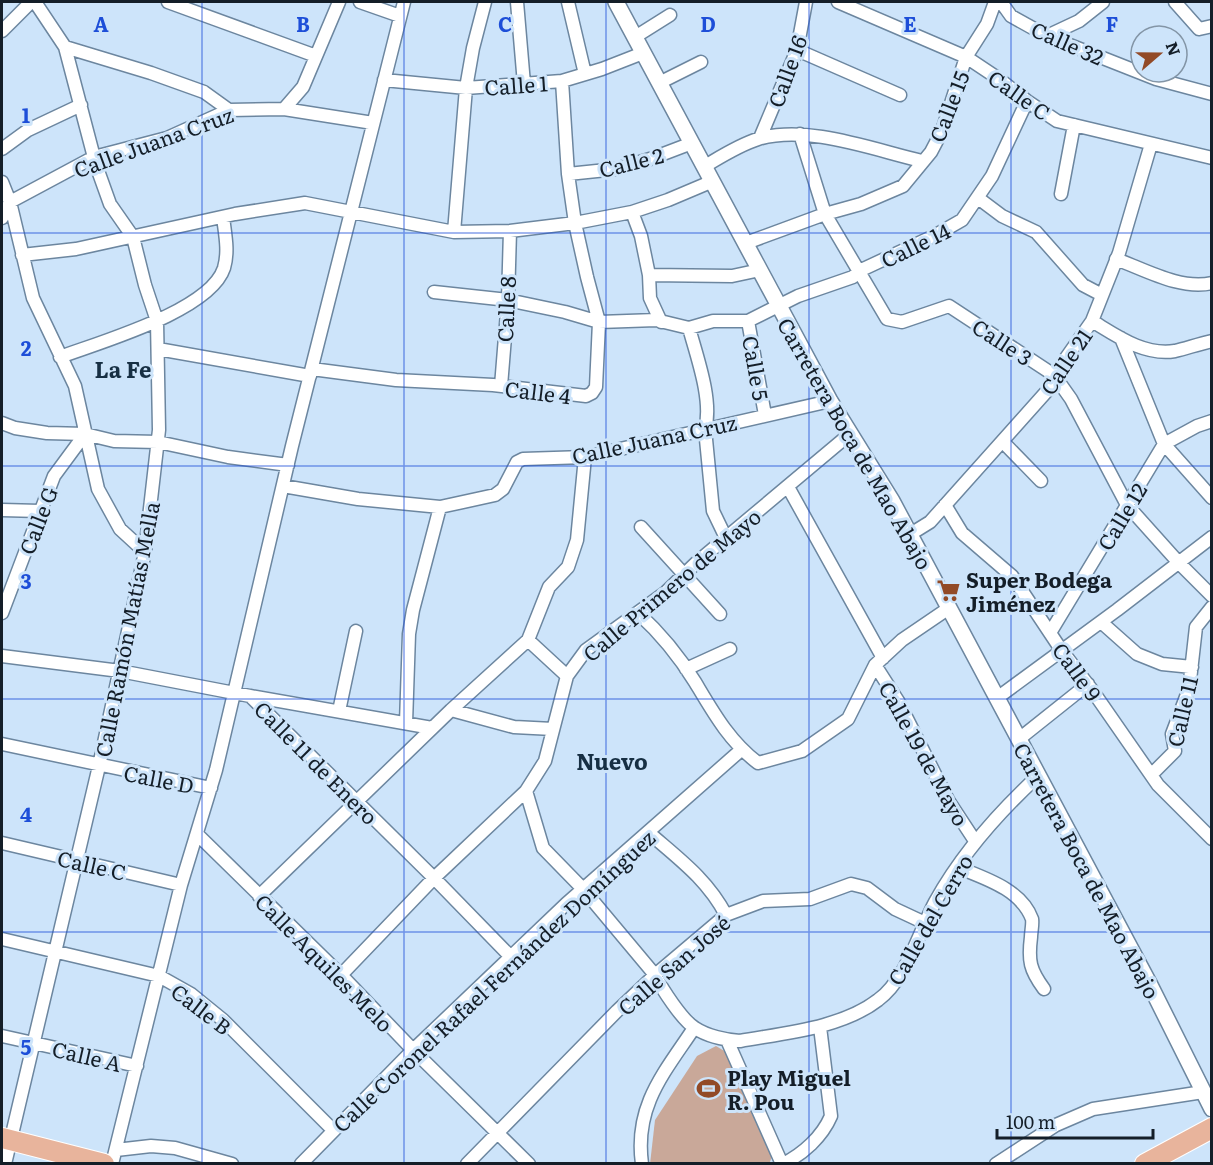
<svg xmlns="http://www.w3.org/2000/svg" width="1213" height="1165" font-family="Literata,serif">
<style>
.garden{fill:#c9a899}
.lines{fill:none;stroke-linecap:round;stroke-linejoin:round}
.minor-casing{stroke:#6c869f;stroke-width:15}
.tertiary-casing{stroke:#6c869f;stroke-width:18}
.primary-casing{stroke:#fff;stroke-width:22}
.minor{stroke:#fff;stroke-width:12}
.tertiary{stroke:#fff;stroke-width:15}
.primary{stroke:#e8b49c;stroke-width:20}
.grid{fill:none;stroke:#1d4ed8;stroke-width:1.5;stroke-opacity:0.55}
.labels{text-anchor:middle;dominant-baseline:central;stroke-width:6;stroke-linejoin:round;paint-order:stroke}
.street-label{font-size:21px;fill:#141e28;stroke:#cde4fa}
.poi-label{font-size:21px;font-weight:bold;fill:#141e28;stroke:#cde4fa;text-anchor:start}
.neighbourhood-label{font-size:22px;font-weight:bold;fill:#172f43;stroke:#cde4fa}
.grid-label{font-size:20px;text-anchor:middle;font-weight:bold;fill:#1d4ed8;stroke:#cde4fa;stroke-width:6;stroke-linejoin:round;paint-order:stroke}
</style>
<rect width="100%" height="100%" fill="#cde4fa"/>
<!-- garden -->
<path class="garden" d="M716,1046L726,1052L769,1144L773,1153L770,1162L650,1164L655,1120L697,1056Z"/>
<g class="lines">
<defs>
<path id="minor" d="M168,2L316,56
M360,2L400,16
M517,2L524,84
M568,2L585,74
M838,2L966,57L999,79L1027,101L1057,121L1212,158
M1001,2L1011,16L1047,36L1156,79L1212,94
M1175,2L1199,29L1212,26
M2,31L31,2
M1047,36L1079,21L1103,2
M635,37L670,15
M65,47L151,73L204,92L229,110
M797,50L900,95
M384,80L466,88L562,81L602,69L643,53
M659,83L701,62
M284,109L303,87L339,2
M800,134L825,214L887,319L902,322L949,306L1054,375L1071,399L1127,505L1179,563L1212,596
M760,138L797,50L806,2
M2,149L28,130L81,105
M705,166C722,156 739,145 758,139C807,124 874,150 922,161
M568,174L616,169L650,159L692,143
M2,182L10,202L33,298L75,386L98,489L120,529L145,552
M1061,194L1074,125
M978,198L1002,216L1036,232L1083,285L1102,295
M632,212L641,236L649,275L650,298L661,322
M2,218L10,202L94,157L167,138L229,110L284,109L373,123
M454,232L466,88L473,48L485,2
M746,243L825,214L861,204L903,186L931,152L942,131L966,57L987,24L995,2
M22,255L76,249L235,214L305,203L454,232L510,231L575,223L632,212L668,200L713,181
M1116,259C1146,270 1180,290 1212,283
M649,275L732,276L760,270
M434,292L508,300L565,312L599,322L656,320L689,328L713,321H748L798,296L853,277L859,271L934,236L962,220L992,176L1027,101
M748,321L765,415
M1092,321C1117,336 1144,356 1175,351C1187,348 1199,344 1212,341
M689,328C697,357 713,401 705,429L713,511L726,538
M1121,338L1164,444L1212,498
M158,349L310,376
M60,357C100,342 210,311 224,268C229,251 225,234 223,217
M312,369L396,380L493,385L586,396L592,393L596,387L599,322L587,277L575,223L568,174L562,81
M501,386L508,300L510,231
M2,423L15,428L47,433L85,434L114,441L158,442L228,457L288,465
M1003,442L1041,481
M283,486L358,499L440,507L495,495L503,489L517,462L523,459L585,457L830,401
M788,487L883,658
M945,505L962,533L1012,576L1062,651L1092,690L1158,785L1212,839
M2,510L40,511
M641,527L720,614
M909,535L930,522L1047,391L1054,375L1092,321L1119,253L1151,144
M2,613L54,476L85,434
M638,613C660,633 679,656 695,682C713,712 729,741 758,763L802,751L848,719L875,665L902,640L949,608
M1101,622L1137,654L1162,664L1192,667
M1050,633L1164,444L1197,426L1212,421
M528,640L567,676
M2,656L120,671L250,696L434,878L511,957
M875,665L898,701L948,800L975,841
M686,669L730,649
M250,696L432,728
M997,698L1117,610L1212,537
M451,710L514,727L553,729
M339,711L356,631
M406,723L409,634L413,610L440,507
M1019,739L1088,684
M2,744L211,788
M1151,775L1175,751L1172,734L1189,689L1196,627L1212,607
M526,791L543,848L583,889L655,975C662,989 682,1020 695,1028C707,1036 726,1040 740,1041C784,1033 842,1028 878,1000C906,980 919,932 935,902C962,853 998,813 1038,776
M648,832C679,859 707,879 726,915
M198,835L341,975L413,1050L529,1164
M2,843L181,885
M957,867C984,878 1021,889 1032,919C1033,924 1031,932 1031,937C1028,961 1030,970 1044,989
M259,896L451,710L528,640L549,587L568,567L577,540L585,457
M2,939L159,976L191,994L223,1020L333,1130
M341,975L434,878L526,791L545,761L567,676L586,650L666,592L696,563L851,433
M2,1036L137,1066
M727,1040L782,1164
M116,1150L151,1146L175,1148L232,1164
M5,1164L99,766L145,552L159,430L157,321L145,285L133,237L110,204L96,165L65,47L35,2
M112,1164L181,885L216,770L292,446L404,2
M301,1164L413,1050L566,904L741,750
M467,1164L617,1011L655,975L726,915L763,901L810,899L851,884L867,888L895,909L925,923
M642,1164C634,1106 664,1073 694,1028
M783,1164C803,1154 822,1137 831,1116L820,1027
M996,1164L1056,1125L1093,1109L1203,1092"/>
<path id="tertiary" d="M616,2L830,401L892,501L1150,985L1212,1109"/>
<path id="primary" d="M2,1138L104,1164
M1145,1164L1212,1128"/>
</defs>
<!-- minor casing -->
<use href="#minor" class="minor-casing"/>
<!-- tertiary casing -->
<use href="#tertiary" class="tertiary-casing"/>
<!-- primary casing -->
<use href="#primary" class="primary-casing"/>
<!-- minor -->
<use href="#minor" class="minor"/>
<!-- tertiary -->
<use href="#tertiary" class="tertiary"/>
<!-- primary -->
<use href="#primary" class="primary"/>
</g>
<!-- grid -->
<path class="grid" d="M202,2V1164M404,2V1164M606,2V1164M809,2V1164M1011,2V1164M2,233H1212M2,466H1212M2,699H1212M2,932H1212"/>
<!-- icons -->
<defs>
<symbol id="supermarket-bare" viewBox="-9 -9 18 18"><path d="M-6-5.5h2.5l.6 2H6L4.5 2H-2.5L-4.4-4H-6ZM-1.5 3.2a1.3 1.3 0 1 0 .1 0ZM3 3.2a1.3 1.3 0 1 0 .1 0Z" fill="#924a27" stroke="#cde4fa" stroke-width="2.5" paint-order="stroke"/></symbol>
<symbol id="stadium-bare" viewBox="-9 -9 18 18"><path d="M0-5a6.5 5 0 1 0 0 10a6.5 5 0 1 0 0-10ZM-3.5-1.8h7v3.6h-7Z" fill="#924a27" stroke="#cde4fa" stroke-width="2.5" paint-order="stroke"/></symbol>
</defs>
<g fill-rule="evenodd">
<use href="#supermarket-bare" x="932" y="574" width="33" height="33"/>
<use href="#stadium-bare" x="692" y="1072" width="33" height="33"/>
</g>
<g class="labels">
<!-- street labels -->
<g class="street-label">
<text transform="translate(1068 42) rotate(24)">Calle 32</text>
<text transform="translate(786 71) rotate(-70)">Calle 16</text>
<text transform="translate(516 84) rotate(-4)">Calle 1</text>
<text transform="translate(1020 94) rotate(35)">Calle C</text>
<text transform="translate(948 106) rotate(-69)">Calle 15</text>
<text transform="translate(153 141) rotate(-20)">Calle Juana Cruz</text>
<text transform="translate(631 161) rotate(-14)">Calle 2</text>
<text transform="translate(915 244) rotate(-26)">Calle 14</text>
<text transform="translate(505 309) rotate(-87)">Calle 8</text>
<text transform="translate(1003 341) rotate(33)">Calle 3</text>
<text transform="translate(1065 361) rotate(-56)">Calle 21</text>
<text transform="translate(757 368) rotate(80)">Calle 5</text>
<text transform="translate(538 391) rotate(7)">Calle 4</text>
<text transform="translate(654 438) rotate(-12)">Calle Juana Cruz</text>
<text transform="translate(856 443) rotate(60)">Carretera Boca de Mao Abajo</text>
<text transform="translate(1121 516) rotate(-59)">Calle 12</text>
<text transform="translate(37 520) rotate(-69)">Calle G</text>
<text transform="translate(671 584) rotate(-40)">Calle Primero de Mayo</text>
<text transform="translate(126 629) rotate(-79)">Calle Ramón Matías Mella</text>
<text transform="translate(1078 671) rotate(54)">Calle 9</text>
<text transform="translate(1181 711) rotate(-77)">Calle 11</text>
<text transform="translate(925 753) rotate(61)">Calle 19 de Mayo</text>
<text transform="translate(317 762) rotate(45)">Calle 11 de Enero</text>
<text transform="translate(159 778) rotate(11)">Calle D</text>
<text transform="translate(92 864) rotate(13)">Calle C</text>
<text transform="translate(1088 870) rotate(62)">Carretera Boca de Mao Abajo</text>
<text transform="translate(929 919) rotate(-60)">Calle del Cerro</text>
<text transform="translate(325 962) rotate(45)">Calle Aquiles Melo</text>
<text transform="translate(673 964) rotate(-41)">Calle San José</text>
<text transform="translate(493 980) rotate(-43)">Calle Coronel Rafael Fernández Domínguez</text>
<text transform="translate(202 1008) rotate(37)">Calle B</text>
<text transform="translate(87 1055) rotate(13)">Calle A</text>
</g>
<!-- poi labels -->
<g class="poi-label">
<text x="966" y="578">Super Bodega<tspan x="966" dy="24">Jiménez</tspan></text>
<text x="727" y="1076">Play Miguel<tspan x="727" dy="24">R. Pou</tspan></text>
</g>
<!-- neighbourhood labels -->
<g class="neighbourhood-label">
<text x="123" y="368">La Fe</text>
<text x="612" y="760">Nuevo</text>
</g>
</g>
<g class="grid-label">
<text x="101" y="32">A</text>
<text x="303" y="32">B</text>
<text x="505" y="32">C</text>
<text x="708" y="32">D</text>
<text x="910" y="32">E</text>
<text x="1112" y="32">F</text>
<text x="26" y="123">1</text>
<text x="26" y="356">2</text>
<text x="26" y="589">3</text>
<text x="26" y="822">4</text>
<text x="26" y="1055">5</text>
</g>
<!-- border -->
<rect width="1213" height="1165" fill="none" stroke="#141e28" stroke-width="6"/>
<!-- north arrow -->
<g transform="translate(1159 54) rotate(70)"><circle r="28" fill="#cde4fa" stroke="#8395a6" stroke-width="1.5"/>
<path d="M0-4.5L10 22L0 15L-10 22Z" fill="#924a27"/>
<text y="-9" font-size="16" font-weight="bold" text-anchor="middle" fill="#141e28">N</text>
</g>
<!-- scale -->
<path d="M997 1129v9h156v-9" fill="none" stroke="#141e28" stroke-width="3"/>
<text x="1006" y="1129" font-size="18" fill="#141e28" stroke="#cde4fa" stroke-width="4.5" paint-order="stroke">100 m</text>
</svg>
